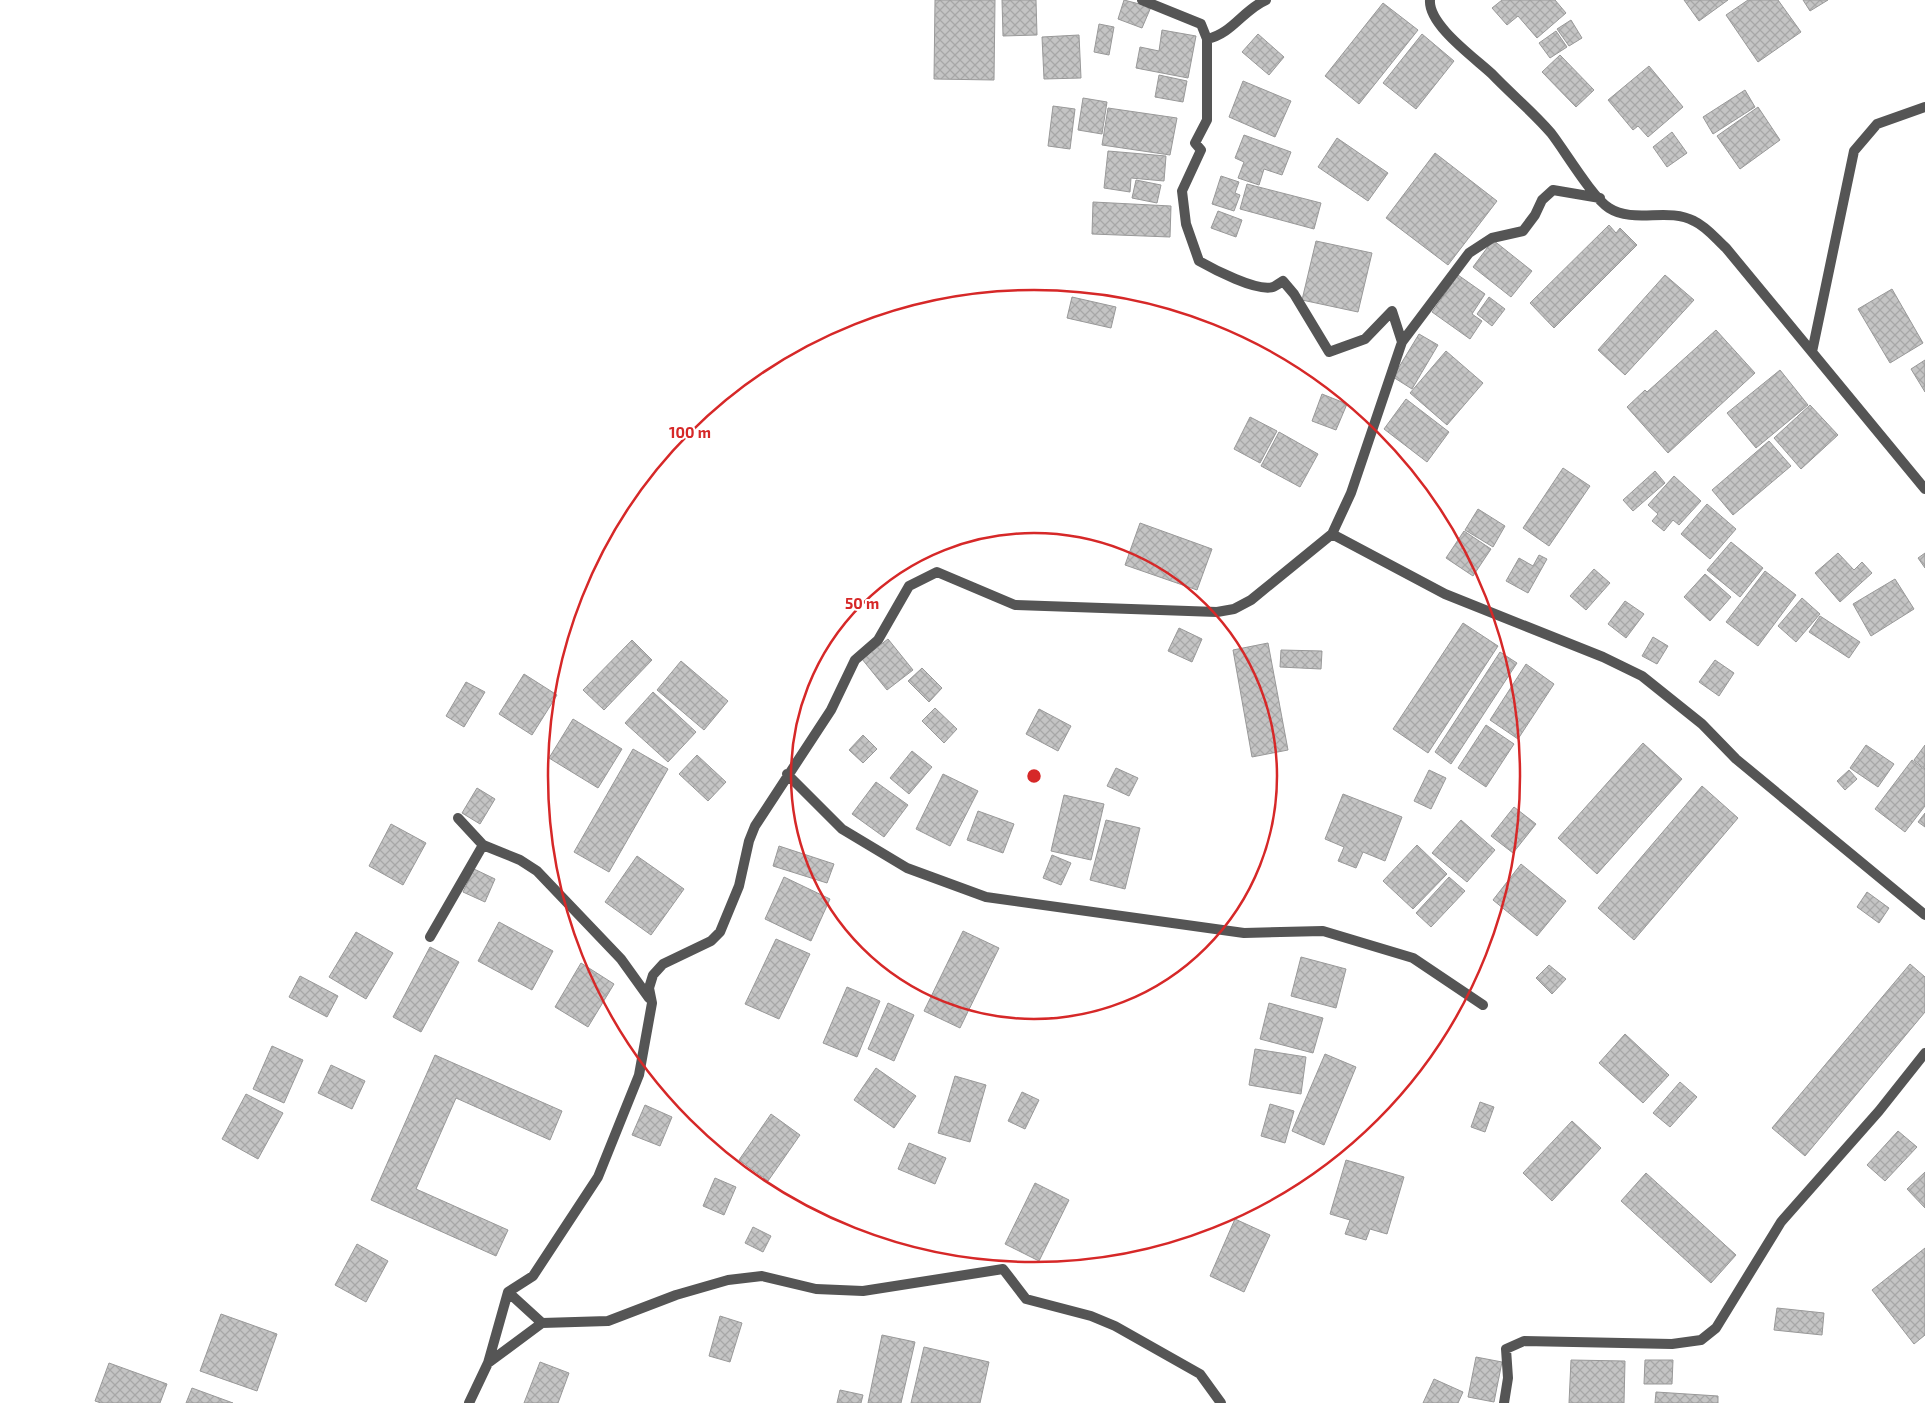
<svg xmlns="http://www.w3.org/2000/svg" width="1925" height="1403" font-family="'Exo 2',sans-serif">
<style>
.building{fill:url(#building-cross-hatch);stroke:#999}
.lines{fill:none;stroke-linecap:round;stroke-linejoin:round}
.minor{stroke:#555;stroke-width:10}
.ring{fill:none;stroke:#d62828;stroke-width:2.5}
.centre{fill:#d62828;stroke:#fff;stroke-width:2.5}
.ring-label{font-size:15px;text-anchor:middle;font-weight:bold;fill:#d62828;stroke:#fff;stroke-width:4;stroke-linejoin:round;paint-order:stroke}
</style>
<defs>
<pattern id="building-cross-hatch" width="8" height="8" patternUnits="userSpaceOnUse" patternTransform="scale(1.25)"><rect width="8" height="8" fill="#c4c4c4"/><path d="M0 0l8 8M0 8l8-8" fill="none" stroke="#a7a7a7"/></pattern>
</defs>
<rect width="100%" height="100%" fill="#fff"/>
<!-- building -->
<path class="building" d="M935,0H995L994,80L934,79Z
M1002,0H1036L1037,35L1003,36Z
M1124,0L1151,7L1142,28L1118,19Z
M1502,0H1555L1566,13L1537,38L1518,16L1507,25L1492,8Z
M1684,0H1728L1699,21Z
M1748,0H1778L1801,32L1758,62L1726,15Z
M1803,0H1828L1810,11Z
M1383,3L1418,30L1359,104L1325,76Z
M1571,20L1582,38L1569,46L1557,29Z
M1099,24L1114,27L1109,55L1094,52Z
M1162,30L1196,36L1188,78L1136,68L1140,47L1159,51Z
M1556,31L1567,47L1550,58L1539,43Z
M1258,34L1284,57L1269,75L1242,52Z
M1422,34L1454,61L1416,109L1383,83Z
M1079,35L1081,78L1044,79L1042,37Z
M1560,55L1594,90L1576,107L1542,72Z
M1649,66L1683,107L1648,137L1638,126L1633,130L1608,100Z
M1159,75L1187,81L1183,102L1155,97Z
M1243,81L1291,101L1275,137L1229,117Z
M1745,90L1755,107L1713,134L1703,117Z
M1083,98L1107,102L1102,134L1078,130Z
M1053,106L1075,109L1070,149L1048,146Z
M1758,107L1780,140L1740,169L1717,136Z
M1108,108L1177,118L1170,155L1102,145Z
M1672,132L1687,153L1667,167L1653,147Z
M1244,135L1291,152L1282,175L1264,169L1259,185L1238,178L1244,162L1235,158Z
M1337,138L1388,173L1368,201L1318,167Z
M1108,151L1166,156L1164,181L1131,178L1130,192L1104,188Z
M1435,153L1497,201L1448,265L1386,218Z
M1221,176L1239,182L1235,193L1240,195L1234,211L1212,204Z
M1136,180L1161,185L1157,203L1132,198Z
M1247,184L1321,203L1314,229L1240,209Z
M1093,202L1171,206L1170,237L1092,234Z
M1218,211L1242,220L1236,237L1211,228Z
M1609,225L1616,233L1620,228L1637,245L1554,328L1530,303Z
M1493,240L1532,271L1511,297L1473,267Z
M1316,241L1372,253L1358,312L1302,300Z
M1458,275L1485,294L1472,314L1482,321L1470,339L1432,312Z
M1665,275L1694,300L1625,375L1598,350Z
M1892,289L1923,343L1890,363L1858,309Z
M1072,297L1116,307L1111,328L1067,318Z
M1489,297L1505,309L1492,326L1477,314Z
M1716,330L1755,373L1668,453L1627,407L1645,390L1647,392Z
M1419,334L1438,345L1412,389L1393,377Z
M1446,351L1483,383L1447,425L1410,393Z
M1925,360V392L1911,369Z
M1780,370L1808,405L1756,448L1727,413Z
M1322,394L1347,404L1336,430L1312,421Z
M1406,399L1449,432L1427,462L1384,429Z
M1810,405L1838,435L1801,469L1774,438Z
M1250,417L1277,431L1260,463L1234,449Z
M1279,432L1318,454L1300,487L1261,466Z
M1769,441L1791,466L1733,515L1712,490Z
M1563,468L1590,486L1549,546L1523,528Z
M1655,471L1665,483L1633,511L1623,500Z
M1674,476L1701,501L1679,525L1673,520L1664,531L1652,521L1658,514L1648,505Z
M1707,504L1736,529L1710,559L1681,534Z
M1478,509L1505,526L1493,547L1465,530Z
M1140,523L1212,549L1197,590L1125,565Z
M1464,531L1491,549L1473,576L1446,558Z
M1731,542L1763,568L1740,597L1707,570Z
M1838,553L1854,570L1862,562L1872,573L1840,602L1815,573Z
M1925,553V568L1918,558Z
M1539,555L1547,559L1528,593L1506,581L1519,558L1533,566Z
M1594,569L1610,583L1586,610L1570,596Z
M1765,571L1796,595L1758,646L1726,622Z
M1705,574L1731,597L1710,621L1684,597Z
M1895,579L1914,609L1871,636L1853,604Z
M1802,598L1820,614L1796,642L1778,626Z
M1625,601L1644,614L1626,638L1608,624Z
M1820,616L1860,642L1849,658L1809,632Z
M1463,623L1498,646L1428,753L1393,729Z
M1179,628L1202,639L1192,662L1168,651Z
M1653,637L1668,646L1657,664L1642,656Z
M888,639L913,670L887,690L862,659Z
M632,640L652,660L604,710L583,690Z
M1268,643L1288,750L1252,757L1233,650Z
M1281,650L1322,651L1321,669L1280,667Z
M1500,652L1517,663L1451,764L1435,752Z
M1715,660L1734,673L1719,696L1699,682Z
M681,661L728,701L704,730L657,690Z
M1526,664L1554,684L1518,739L1490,720Z
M922,668L942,688L929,702L908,681Z
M524,674L557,695L532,735L499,714Z
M466,682L485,692L464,727L446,716Z
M653,692L696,732L668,762L625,723Z
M935,708L957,729L944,743L922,721Z
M1039,709L1071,726L1058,751L1026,734Z
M573,719L622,749L598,788L549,758Z
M1486,725L1514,744L1486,787L1458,768Z
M863,735L877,749L863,763L849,750Z
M1643,743L1682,779L1597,874L1558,838Z
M1866,745L1894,764L1878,787L1850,768Z
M1925,745V769L1914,760Z
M633,749L668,769L609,872L574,852Z
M912,751L932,767L909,794L890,778Z
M697,755L726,782L708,801L679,774Z
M1912,760L1925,770V806L1905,832L1875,809Z
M1116,768L1138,778L1129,796L1107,786Z
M1429,770L1446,778L1431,809L1414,801Z
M1849,770L1857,779L1845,790L1837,781Z
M943,774L978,791L950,846L916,829Z
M876,782L908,805L884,837L852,814Z
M1702,786L1738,818L1634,940L1598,908Z
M477,788L495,799L480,824L462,813Z
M1343,794L1402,817L1385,861L1363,852L1356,868L1338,861L1344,847L1325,839Z
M1064,795L1104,804L1091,860L1051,851Z
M1514,807L1536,824L1513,853L1491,836Z
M978,811L1014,824L1003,853L967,840Z
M1925,813V827L1918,822Z
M1106,820L1140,828L1125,889L1090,880Z
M1461,820L1495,850L1467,882L1432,853Z
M391,824L426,843L403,885L369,866Z
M1417,845L1447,874L1413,909L1383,881Z
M779,846L834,864L827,883L773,866Z
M1052,855L1071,863L1061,885L1043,878Z
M637,856L684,889L651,935L605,902Z
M1521,864L1566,901L1537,936L1493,900Z
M474,869L495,879L485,902L463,892Z
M784,877L830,899L811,941L765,919Z
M1449,877L1465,891L1431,927L1416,913Z
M1867,892L1889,908L1879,923L1857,907Z
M499,922L553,951L532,990L478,961Z
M963,931L999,948L960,1028L924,1011Z
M356,932L393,953L366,999L329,977Z
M776,939L810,954L779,1019L745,1004Z
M430,947L459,962L421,1032L393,1017Z
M1301,957L1346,969L1336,1008L1291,996Z
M581,963L614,984L588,1027L555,1007Z
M1910,964L1925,977V1012L1805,1156L1772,1128Z
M1549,965L1566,979L1552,994L1536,978Z
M300,976L338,996L327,1017L289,997Z
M847,987L880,1001L857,1057L823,1043Z
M888,1003L914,1015L894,1061L868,1049Z
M1269,1003L1323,1018L1313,1053L1260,1039Z
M1625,1034L1669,1075L1643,1103L1599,1063Z
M272,1046L303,1060L284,1103L253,1089Z
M1255,1049L1306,1057L1301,1094L1249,1085Z
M1325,1054L1356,1067L1324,1145L1292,1131Z
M435,1055L562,1111L550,1140L456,1098L416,1189L508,1230L496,1256L371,1200Z
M331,1065L365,1081L352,1109L318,1093Z
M876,1068L916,1096L894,1128L854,1100Z
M955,1076L986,1085L970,1142L938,1133Z
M1680,1082L1697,1097L1670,1127L1653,1113Z
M1022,1092L1039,1100L1025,1129L1008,1121Z
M246,1094L283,1113L258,1159L222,1139Z
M1480,1102L1494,1107L1485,1132L1471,1127Z
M1270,1104L1294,1111L1285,1143L1261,1136Z
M645,1105L672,1117L660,1146L632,1135Z
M771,1114L800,1135L768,1181L739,1160Z
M1572,1121L1601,1148L1552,1201L1523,1173Z
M1898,1131L1917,1147L1885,1181L1867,1165Z
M909,1143L946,1158L935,1184L898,1169Z
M1346,1160L1404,1177L1387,1234L1370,1229L1366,1240L1345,1234L1350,1220L1330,1214Z
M1925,1172V1208L1907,1189Z
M1646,1173L1736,1255L1711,1283L1621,1201Z
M715,1178L736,1187L724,1215L703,1206Z
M1035,1183L1069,1200L1039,1261L1005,1244Z
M1235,1219L1270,1235L1244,1292L1210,1276Z
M753,1227L771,1236L763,1252L745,1243Z
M357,1244L388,1261L366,1302L335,1285Z
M1925,1248V1335L1914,1344L1872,1290Z
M1777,1308L1824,1313L1822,1335L1774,1330Z
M221,1314L277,1334L257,1391L200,1371Z
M720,1316L742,1323L730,1362L709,1356Z
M882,1335L915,1342L901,1403H868Z
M924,1347L989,1362L980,1403H911Z
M1476,1357L1502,1362L1494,1402L1468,1397Z
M1571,1360L1625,1361L1624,1403H1569Z
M1645,1360H1673L1672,1384H1644Z
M540,1362L569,1373L558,1403H524Z
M109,1363L167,1384L160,1403H101L95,1401Z
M1434,1379L1463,1392L1458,1403H1423Z
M192,1388L233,1403H186Z
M840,1390L863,1395L861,1403H837Z
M1656,1392L1718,1396V1403H1655Z"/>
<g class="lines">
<!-- minor -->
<path class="minor" d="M1142,0L1201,24L1207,39V120L1195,143L1201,150L1182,191L1186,224L1199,261C1213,269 1257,292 1273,287C1276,286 1280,283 1283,281L1294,294L1329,352L1365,339L1392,311L1402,342
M1430,0C1428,25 1475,58 1492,74C1511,94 1533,112 1551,133C1565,151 1592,197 1609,208C1634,224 1668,207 1694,221C1707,227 1716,239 1726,248L1925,489
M1207,39C1232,34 1244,9 1266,0
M1812,352L1854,151L1877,124L1925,107
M1332,534L1445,594L1603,657L1642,676L1702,724L1736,759L1925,915
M787,774L842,829L907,868L986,897L1244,933L1323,931L1413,958L1483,1005
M458,818L483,845L520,860L537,871L621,959L649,998
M430,937L483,845
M508,1292L542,1323
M488,1363L542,1323L608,1321L676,1295L728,1280L762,1276L816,1289L863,1291L1003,1269L1026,1299L1091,1316L1115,1326L1200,1374L1221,1403
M469,1403L488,1363L508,1292L533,1276L598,1177L639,1075L652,1003L649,988L653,975L663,964L711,941L720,932L739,886L749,841L755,826L831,710L855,660L878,640L909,586L937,572L1015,605L1217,612L1234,609L1251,600L1332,534L1351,493L1402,342L1469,253L1492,238L1523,231L1535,215L1542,200L1553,190L1600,198
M1504,1403L1508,1378L1506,1349L1524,1341L1672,1344L1701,1340L1716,1328L1781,1222L1879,1111L1925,1053"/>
</g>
<!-- distance rings -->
<g class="ring">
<circle cx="1034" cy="776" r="243"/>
<circle cx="1034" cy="776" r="486"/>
</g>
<circle cx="1034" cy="776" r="8" class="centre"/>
<g class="ring-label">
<text x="690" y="438">100 m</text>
<text x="862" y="609">50 m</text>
</g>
</svg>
